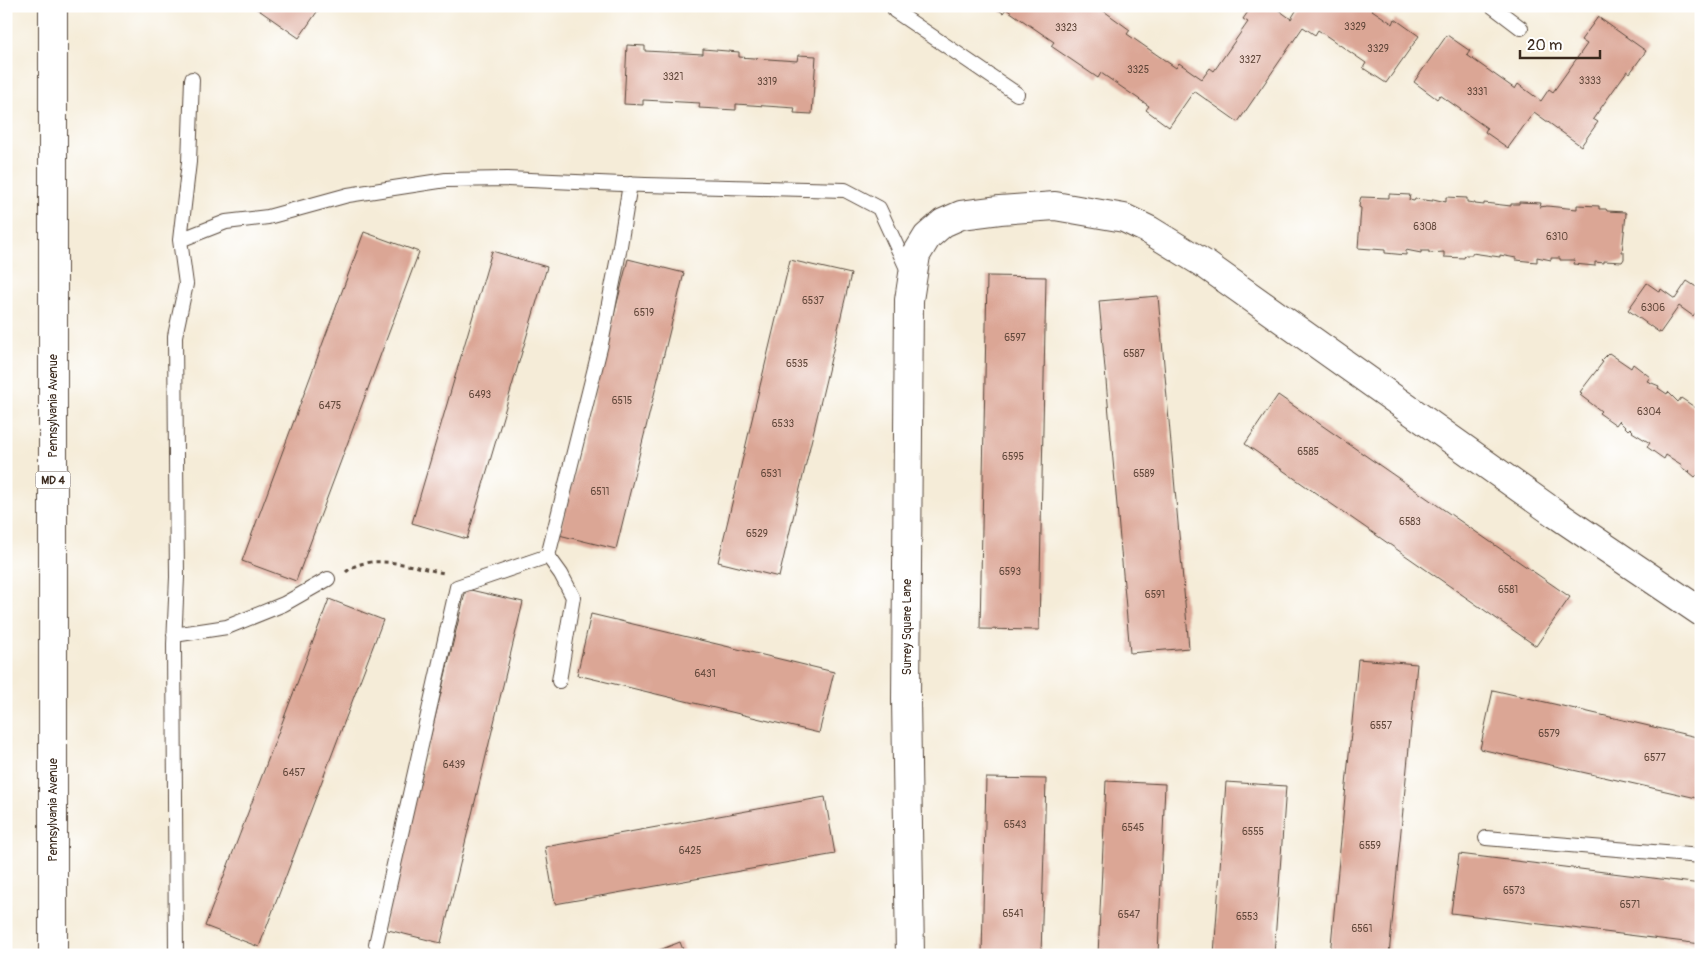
<svg xmlns="http://www.w3.org/2000/svg" width="1707" height="961" font-family="Pangolin,sans-serif">
<style>
.building{fill:#dba695}
.lines{fill:none;stroke-linecap:round;stroke-linejoin:round}
.lane-casing{stroke:#57473a;stroke-width:16}
.street-casing{stroke:#57473a;stroke-width:30}
.highway-casing{stroke:#57473a;stroke-width:30}
.path{stroke:#57473a;stroke-width:3;stroke-dasharray:4 4;stroke-linecap:butt}
.lane{stroke:#fff;stroke-width:14}
.street{stroke:#fff;stroke-width:28}
.highway{stroke:#fff;stroke-width:28}
.labels{text-anchor:middle;dominant-baseline:central;stroke-width:4.5;stroke-linejoin:round;paint-order:stroke}
.number-label{font-size:10px;fill:#63493c}
.shield{fill:#fff;stroke:#766a62;stroke-width:1}
.shield-label{font-size:11px;font-weight:bold;fill:#3b2a1e}
.street-label{font-size:12px;fill:#3b2a1e;stroke:#fff}
</style>
<rect width="100%" height="100%" fill="#fff"/>
<filter id="ink" filterUnits="userSpaceOnUse"><feTurbulence type="fractalNoise" baseFrequency=".02" numOctaves="2"/><feDisplacementMap in="SourceGraphic" scale="10" xChannelSelector="R" yChannelSelector="G"/><feConvolveMatrix kernelMatrix="1 2 1 2 8 2 1 2 1" color-interpolation-filters="sRGB"/></filter>
<filter id="wash" filterUnits="userSpaceOnUse"><feTurbulence type="fractalNoise" baseFrequency=".0096" numOctaves="4" result="noise"/><feDisplacementMap in="SourceGraphic" scale="20" xChannelSelector="R" yChannelSelector="G"/><feGaussianBlur stdDeviation="1.12" result="paint"/><feColorMatrix in="noise" values="0 0 0 0 0 0 0 0 0 0 0 0 0 0 0 0 0 1.4 0 .05"/><feComposite in="paint" operator="in"/></filter>
<g filter="url(#wash)">
<rect width="100%" height="100%" fill="#f5ecd8"/>
<g id="blocks">
<!-- building -->
<path class="building" d="M253,6H321L299,38Z
M993,6H1097L1130,30L1127,34L1176,68L1179,63L1202,79L1210,68L1214,71L1248,22L1243,19L1252,6H1273L1291,19L1299,6H1375L1372,10L1393,24L1395,19L1419,36L1386,83L1363,68L1366,63L1318,30L1315,35L1303,27L1238,122L1194,91L1169,127L1146,110L1149,106L1101,73L1098,78L1051,46L1054,42L1006,9L1003,13Z
M1598,17L1646,51L1630,73L1627,71L1593,119L1598,122L1581,146L1534,112L1508,148L1485,132L1487,128L1440,95L1437,99L1414,82L1447,35L1470,51L1467,55L1515,89L1518,84L1541,101L1549,89L1553,92L1587,44L1581,40Z
M627,45L645,46V51L703,54V49L739,52V57L797,61L798,55L816,56L812,114L794,113L795,108L736,104V110L699,108L700,103L643,100V105L624,104Z
M1389,194L1410,195L1409,200L1414,201L1415,199L1433,201V199L1446,202V197L1467,198V202L1475,203V204L1484,205V203L1511,206V204H1519V202L1541,203L1540,207L1547,206L1577,209V205L1599,206V209H1606L1607,211L1625,212L1626,214L1622,252H1624V259L1622,262L1604,261V263L1595,262V266L1574,264L1575,260H1560V258H1551V260L1537,257V262L1516,260V258L1500,255V257L1472,253V255H1465L1464,258L1444,257V252L1429,253V251H1421V253L1406,250V255L1385,253V250L1358,248L1361,208L1359,207L1360,200L1361,197L1389,198Z
M364,232L419,252L296,581L242,561Z
M492,251L547,267L467,539L412,523Z
M628,259L684,273L616,549L559,535Z
M790,260L851,274L779,577L718,562Z
M987,276L1046,277L1039,630L980,629Z
M1687,281L1701,290V306L1693,316L1679,306L1660,333L1628,310L1647,283L1660,292L1661,289L1675,299Z
M1158,296L1189,648L1130,653L1099,301Z
M1609,353L1631,368L1633,364L1650,377L1647,381L1659,386L1658,388L1667,394L1668,392L1678,402L1681,398L1699,410L1697,413L1701,415V478L1697,475L1695,477L1689,472L1690,471L1689,470L1688,472L1681,467L1682,465L1666,455L1664,459L1647,447L1650,443L1632,432L1633,431L1630,428L1628,430L1619,421L1616,425L1599,413L1601,411L1580,395L1582,393L1580,392L1603,362L1601,361Z
M1278,395L1570,597L1536,646L1245,444Z
M466,589L523,602L441,943L384,929Z
M329,599L383,620L259,947L205,926Z
M591,614L834,672L819,733L577,675Z
M1358,659L1417,664L1389,955H1330Z
M1493,690L1701,738V799L1480,749Z
M986,778L1046,779L1041,955H982Z
M1106,781L1165,784L1158,955H1098Z
M1226,782L1286,786L1274,955H1214Z
M825,797L835,854L555,904L545,847Z
M1459,854L1701,884V944L1451,913Z
M680,942L685,955H647Z"/>
</g>
</g>
<g filter="url(#ink)">
<use href="#blocks" fill-opacity="0" stroke="#57473a" stroke-width="1"/>
<g class="lines">
<defs>
<path id="lane" d="M899,6L895,11L1017,94
M1492,6L1521,28
M180,240L189,162L192,79
M174,635L227,627L284,604L328,579
M559,681L573,597L561,574L548,556L601,344L619,252L630,184
M1486,838L1701,856
M376,944L457,587L548,556
M176,955L174,644L177,577L175,336L186,284L180,240L226,222L268,217L348,195L446,180L507,179L645,185L845,190L879,208L910,275"/>
<path id="street" d="M910,955L906,699L909,300L916,255L927,237L943,223L961,215L1000,210L1055,206L1124,218L1149,230L1206,265L1556,514L1701,612"/>
<path id="highway" d="M53,955V6"/>
</defs>
<!-- lane casing -->
<use href="#lane" class="lane-casing"/>
<!-- street casing -->
<use href="#street" class="street-casing"/>
<!-- highway casing -->
<use href="#highway" class="highway-casing"/>
<!-- path -->
<path class="path" d="M346,572C368,551 418,568 444,573"/>
<!-- lane -->
<use href="#lane" class="lane"/>
<!-- street -->
<use href="#street" class="street"/>
<!-- highway -->
<use href="#highway" class="highway"/>
</g>
</g>
<g class="labels">
<!-- number labels -->
<g class="number-label">
<text x="1355" y="27">3329</text>
<text x="1066" y="28">3323</text>
<text x="1378" y="49">3329</text>
<text x="1250" y="60">3327</text>
<text x="1138" y="70">3325</text>
<text x="673" y="77">3321</text>
<text x="1590" y="81">3333</text>
<text x="767" y="82">3319</text>
<text x="1477" y="92">3331</text>
<text x="1425" y="227">6308</text>
<text x="1557" y="237">6310</text>
<text x="813" y="301">6537</text>
<text x="1653" y="308">6306</text>
<text x="644" y="313">6519</text>
<text x="1015" y="338">6597</text>
<text x="1134" y="354">6587</text>
<text x="797" y="364">6535</text>
<text x="480" y="395">6493</text>
<text x="622" y="401">6515</text>
<text x="330" y="406">6475</text>
<text x="1649" y="412">6304</text>
<text x="783" y="424">6533</text>
<text x="1308" y="452">6585</text>
<text x="1013" y="457">6595</text>
<text x="771" y="474">6531</text>
<text x="1144" y="474">6589</text>
<text x="600" y="492">6511</text>
<text x="1410" y="522">6583</text>
<text x="757" y="534">6529</text>
<text x="1010" y="572">6593</text>
<text x="1508" y="590">6581</text>
<text x="1155" y="595">6591</text>
<text x="705" y="674">6431</text>
<text x="1381" y="726">6557</text>
<text x="1549" y="734">6579</text>
<text x="1655" y="758">6577</text>
<text x="454" y="765">6439</text>
<text x="294" y="773">6457</text>
<text x="1015" y="825">6543</text>
<text x="1133" y="828">6545</text>
<text x="1253" y="832">6555</text>
<text x="1370" y="846">6559</text>
<text x="690" y="851">6425</text>
<text x="1514" y="891">6573</text>
<text x="1630" y="905">6571</text>
<text x="1013" y="914">6541</text>
<text x="1129" y="915">6547</text>
<text x="1247" y="917">6553</text>
<text x="1362" y="929">6561</text>
</g>
<!-- shield labels -->
<rect class="shield" x="35.5" y="471.5" width="35" height="17" rx="4"/>
<g class="shield-label">
<text x="53" y="480">MD 4</text>
</g>
<!-- street labels -->
<g class="street-label">
<text transform="translate(53 406) rotate(-90)">Pennsylvania Avenue</text>
<text transform="translate(907 627) rotate(-90)">Surrey Square Lane</text>
<text transform="translate(53 810) rotate(-90)">Pennsylvania Avenue</text>
</g>
</g>
<!-- margin -->
<rect width="1707" height="961" fill="none" stroke="#fff" stroke-width="25"/>
<!-- scale -->
<path d="M1520 50v8h80v-8" fill="none" stroke="#3b2a1e" stroke-width="2.5"/>
<text x="1527" y="50" font-size="15" fill="#3b2a1e" stroke="#ffffff" stroke-width="4" paint-order="stroke">20 m</text>
</svg>
